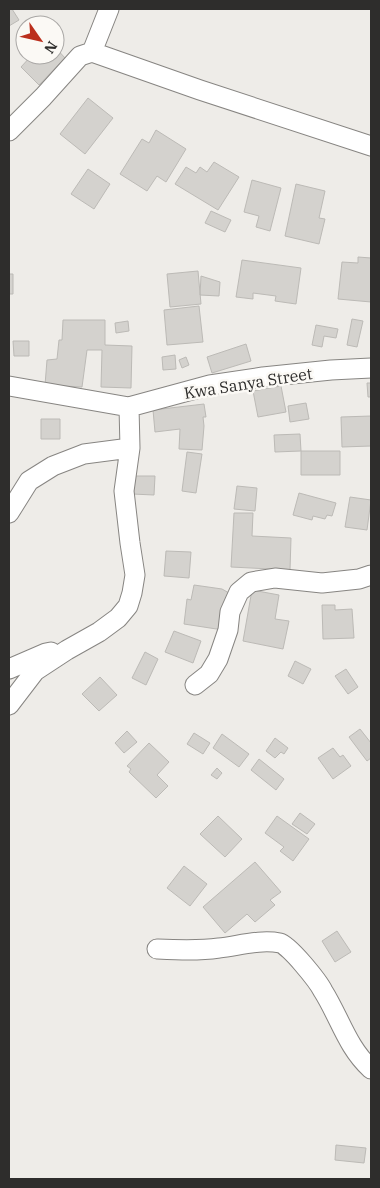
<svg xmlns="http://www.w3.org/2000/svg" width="380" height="1188" font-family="'IBM Plex Serif',serif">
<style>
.building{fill:#d4d2ce;stroke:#bcbab6}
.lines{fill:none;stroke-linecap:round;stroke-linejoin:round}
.street-casing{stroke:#878582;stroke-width:21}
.street{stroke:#fff;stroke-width:19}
.labels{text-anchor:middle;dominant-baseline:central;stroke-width:5;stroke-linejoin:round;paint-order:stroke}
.street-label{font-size:16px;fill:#2e2d2c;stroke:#fbf9f5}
</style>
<rect width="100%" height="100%" fill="#eeece8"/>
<!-- building -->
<path class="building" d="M9,9H12L19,20L9,26Z
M55,47L65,58L39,85L21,67L32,55H55Z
M88,98L113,118L85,154L60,134Z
M156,130L186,149L166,182L157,176L147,191L120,174L142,139L149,143Z
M214,162L239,177L218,210L175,184L186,167L196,173L200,167L207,172Z
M88,169L110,184L94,209L71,194Z
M252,180L281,188L270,231L256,227L259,216L244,212Z
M296,184L325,191L319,218L325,219L319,244L285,236Z
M211,211L231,220L225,232L205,223Z
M358,257L371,258V302L338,299L342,262L358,263Z
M242,260L301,268L296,304L275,301L276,296L253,293V299L236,297Z
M198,271L201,304L170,307L167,274Z
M9,274H13V294H9Z
M201,276L220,282L219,296L200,295Z
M199,306L203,342L167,345L164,310Z
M352,319L363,321L357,347L347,345Z
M63,320H105V345L132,346L131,388L101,387L102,350H87L82,387L45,385L47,360L57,359L59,340H62Z
M128,321L129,331L116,333L115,323Z
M316,325L338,329L336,338L324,336L322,347L312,345Z
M13,341H29V356H14Z
M246,344L251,361L212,373L207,357Z
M175,355L176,369L163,370L162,357Z
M186,357L189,365L182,368L179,360Z
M367,383H371V397H368Z
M281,386L286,412L258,417L253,391Z
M306,403L309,419L290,422L288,406Z
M204,404L206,417H203L204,426L202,450L179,449L180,429L155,432L153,410Z
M371,416V446L342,447L341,417Z
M41,419H60V439H41Z
M300,434L301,451L275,452L274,435Z
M301,451H340V475H301Z
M187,452L202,454L196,493L182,491Z
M132,476H155L154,495L132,494Z
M237,486L257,488L255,511L234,509Z
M299,493L336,503L332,516L327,515L325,519L313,516L312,520L293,515Z
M350,497L371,500L367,530L345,527Z
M234,513H253L252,536L291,538L290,570L231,567Z
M166,551L191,552L189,578L164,576Z
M194,585L222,589L229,593L223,630L184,624L187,599L191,600Z
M252,590L279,595L275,619L289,621L283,649L243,641Z
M322,605H335V610L352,609L354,638L323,639Z
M174,631L201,641L193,663L165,652Z
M145,652L158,659L146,685L132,678Z
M295,661L311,669L303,684L288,676Z
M346,669L358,687L348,694L335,676Z
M100,677L117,695L99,711L82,694Z
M360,729L371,743V758L367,761L349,737Z
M127,731L137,742L124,753L115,743Z
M194,733L210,743L203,754L187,744Z
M222,734L249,754L239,767L213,748Z
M275,738L288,748L284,754L281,752L275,758L266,751Z
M149,743L169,762L157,775L168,786L156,798L129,772L131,769L127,766Z
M333,748L340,757L343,755L351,766L333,779L318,758Z
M259,759L284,779L276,790L251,770Z
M217,768L222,773L217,779L211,775Z
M300,813L315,824L307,834L292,824Z
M218,816L242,839L225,857L200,834Z
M277,816L309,839L293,861L280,851L284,847L265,833Z
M255,862L281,892L270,900L275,905L255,922L247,914L225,933L203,907Z
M184,866L207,884L190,906L167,888Z
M337,931L351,952L335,962L322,941Z
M336,1145L366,1148L364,1163L335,1160Z"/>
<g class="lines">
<defs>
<path id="street" d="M92,52L109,9
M9,131L43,97L80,56L92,52L200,90L371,146
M9,386L129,407L210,385L263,377L331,370L371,368
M9,513L29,481L53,466L84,454L130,448
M9,669L46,653L51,652
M195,685L209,674L218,659L228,630L230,612L239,592L251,582L275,578L322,583L359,579L371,575
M9,705L35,671L67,650L99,632L118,618L128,606L132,593L135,575L130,543L124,491L130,448L129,407
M157,949C178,950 198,951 219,948C238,946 260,939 280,943C289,945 318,981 323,991C340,1018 347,1047 371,1069"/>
</defs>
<!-- street casing -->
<use href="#street" class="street-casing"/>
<!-- street -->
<use href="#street" class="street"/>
</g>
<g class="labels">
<!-- street labels -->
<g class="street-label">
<text transform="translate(248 383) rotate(-9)">Kwa Sanya Street</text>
</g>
</g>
<!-- border -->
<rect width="380" height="1188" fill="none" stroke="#2e2d2c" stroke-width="20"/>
<!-- north arrow -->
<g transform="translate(40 40) rotate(124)"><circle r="24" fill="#fbf9f5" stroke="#a9a7a5"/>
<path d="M0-4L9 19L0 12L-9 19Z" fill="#bb2f1d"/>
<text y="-8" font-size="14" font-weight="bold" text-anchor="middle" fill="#2e2d2c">N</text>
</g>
</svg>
